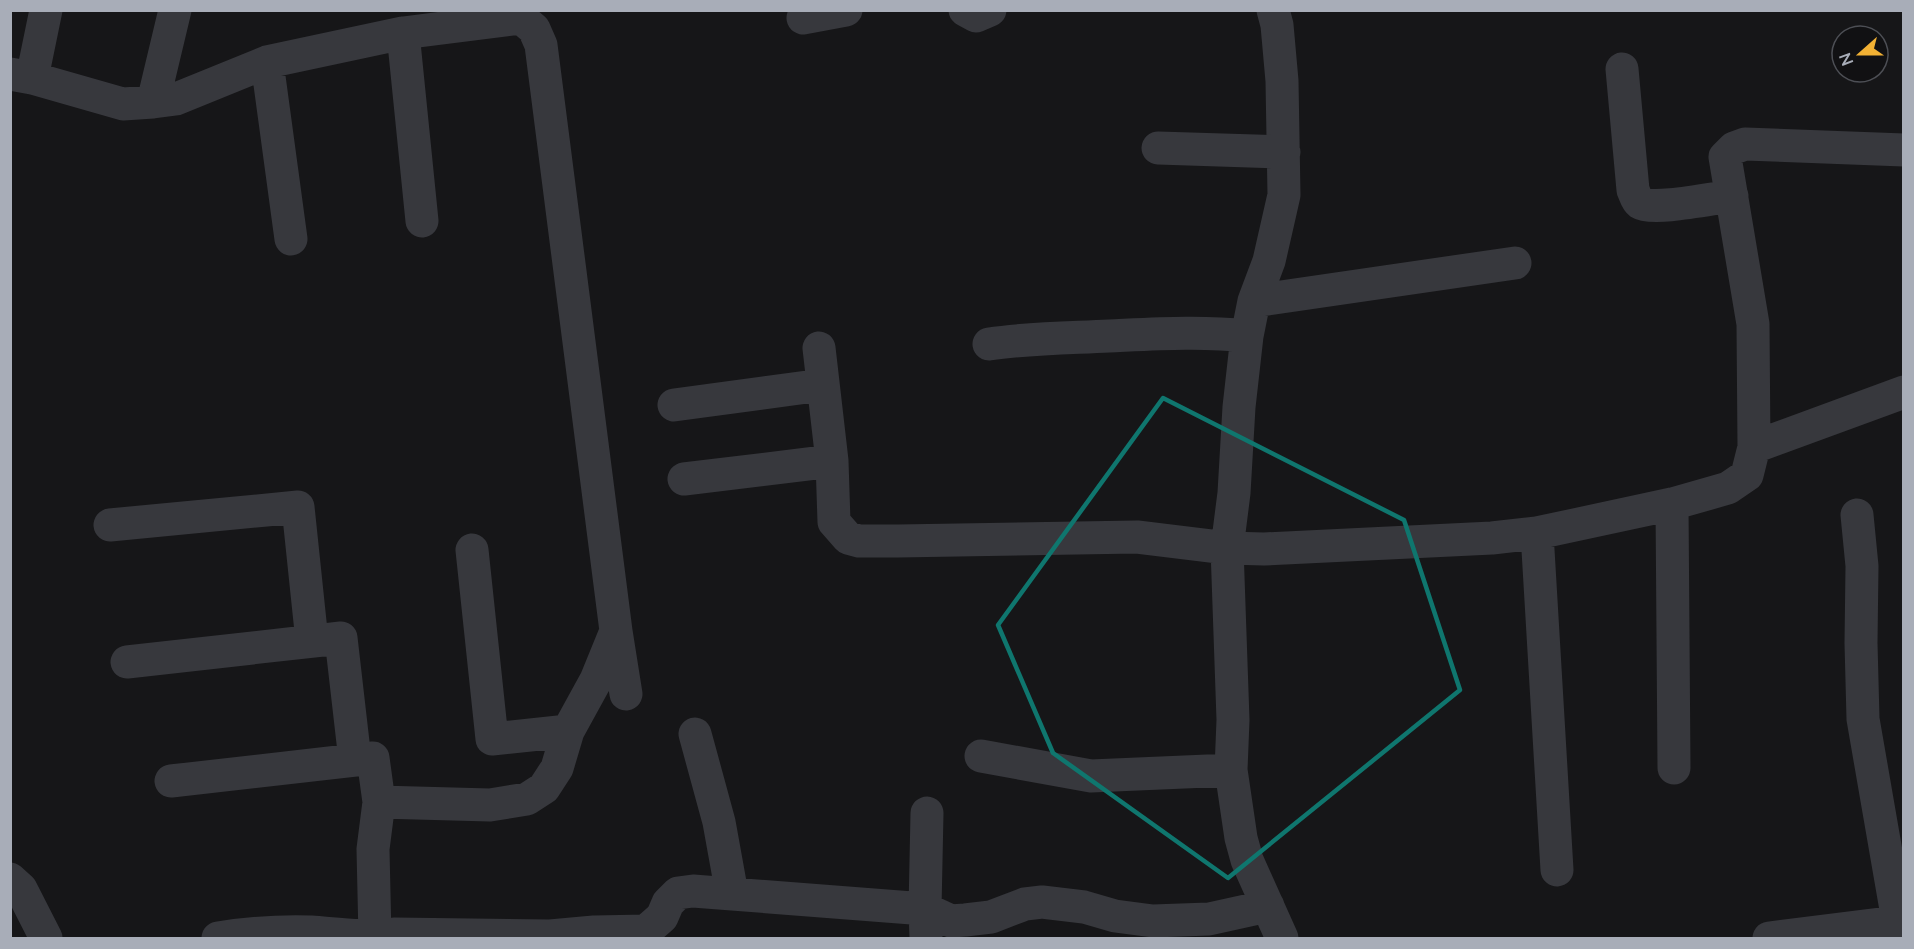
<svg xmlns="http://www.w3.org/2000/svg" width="1914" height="949" font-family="Lato,sans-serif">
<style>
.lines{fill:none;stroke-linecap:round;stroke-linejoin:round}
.minor{stroke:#37383d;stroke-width:33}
.marked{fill:none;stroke:#0f766e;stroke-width:4.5;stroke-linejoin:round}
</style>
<rect width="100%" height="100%" fill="#161618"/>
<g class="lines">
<!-- minor -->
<path class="minor" d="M965,10L976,16L990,10
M1273,10L1277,25L1282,81L1284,195L1269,261L1254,301L1247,336L1239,407L1234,493L1227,548L1233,720L1231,770L1241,838L1247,860L1282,938
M803,18L846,10
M403,33L422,221
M267,62L291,239
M1622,69L1633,190C1635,194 1636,200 1640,203C1652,211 1714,198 1732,196
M10,74L32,78L123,104L153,102L176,99L267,62L403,33L521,18L534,29L541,45L616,631L596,680L568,731L557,768L544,788L527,799L490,805L379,802L373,849L375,938
M32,78L46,10
M153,102L175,10
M1158,148L1284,152
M1254,301L1515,263
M989,344C1029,338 1069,338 1109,336C1155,334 1201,331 1247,336
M819,348L832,461L834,522L848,538L859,541H898L1137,537L1227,548L1264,549L1492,538L1537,533L1672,504L1728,488L1747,475L1754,447L1753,324L1725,157L1734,148L1745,144L1904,150
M674,405L822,385
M1754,447L1904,392
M684,479L832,461
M1672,504L1674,768
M1857,515L1862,566L1861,643L1863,719L1898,921
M110,525L298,507L312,641
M1537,533L1557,870
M472,550L492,739L568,731
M616,631L626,694
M127,662L341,638L355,760
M695,734L719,822L732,894
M981,756L1091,776L1231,770
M171,781L373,758L379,802
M927,813L925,909L951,921L965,920L991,917L1025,904L1042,902L1084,907L1115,916L1153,921L1209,919L1268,906
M10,879L21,889L46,938
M218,938C249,933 279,931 311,932C339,934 366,938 394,934L550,936L594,932L646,931L662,917L668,903L678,893L693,891L925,909L926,938
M1769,938L1904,921"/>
</g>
<!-- marked area -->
<path class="marked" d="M1163,398L1404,520L1460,690L1228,878L1053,753L998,625Z"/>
<!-- border -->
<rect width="1914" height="949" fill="none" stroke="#a8adb8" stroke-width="24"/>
<!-- north arrow -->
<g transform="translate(1860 54) rotate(249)"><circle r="28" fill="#111113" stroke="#4d4f55" stroke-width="1.5"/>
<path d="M0-4.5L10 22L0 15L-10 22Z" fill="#f2b134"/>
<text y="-9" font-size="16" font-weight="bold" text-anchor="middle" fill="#a8adb8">N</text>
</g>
</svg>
